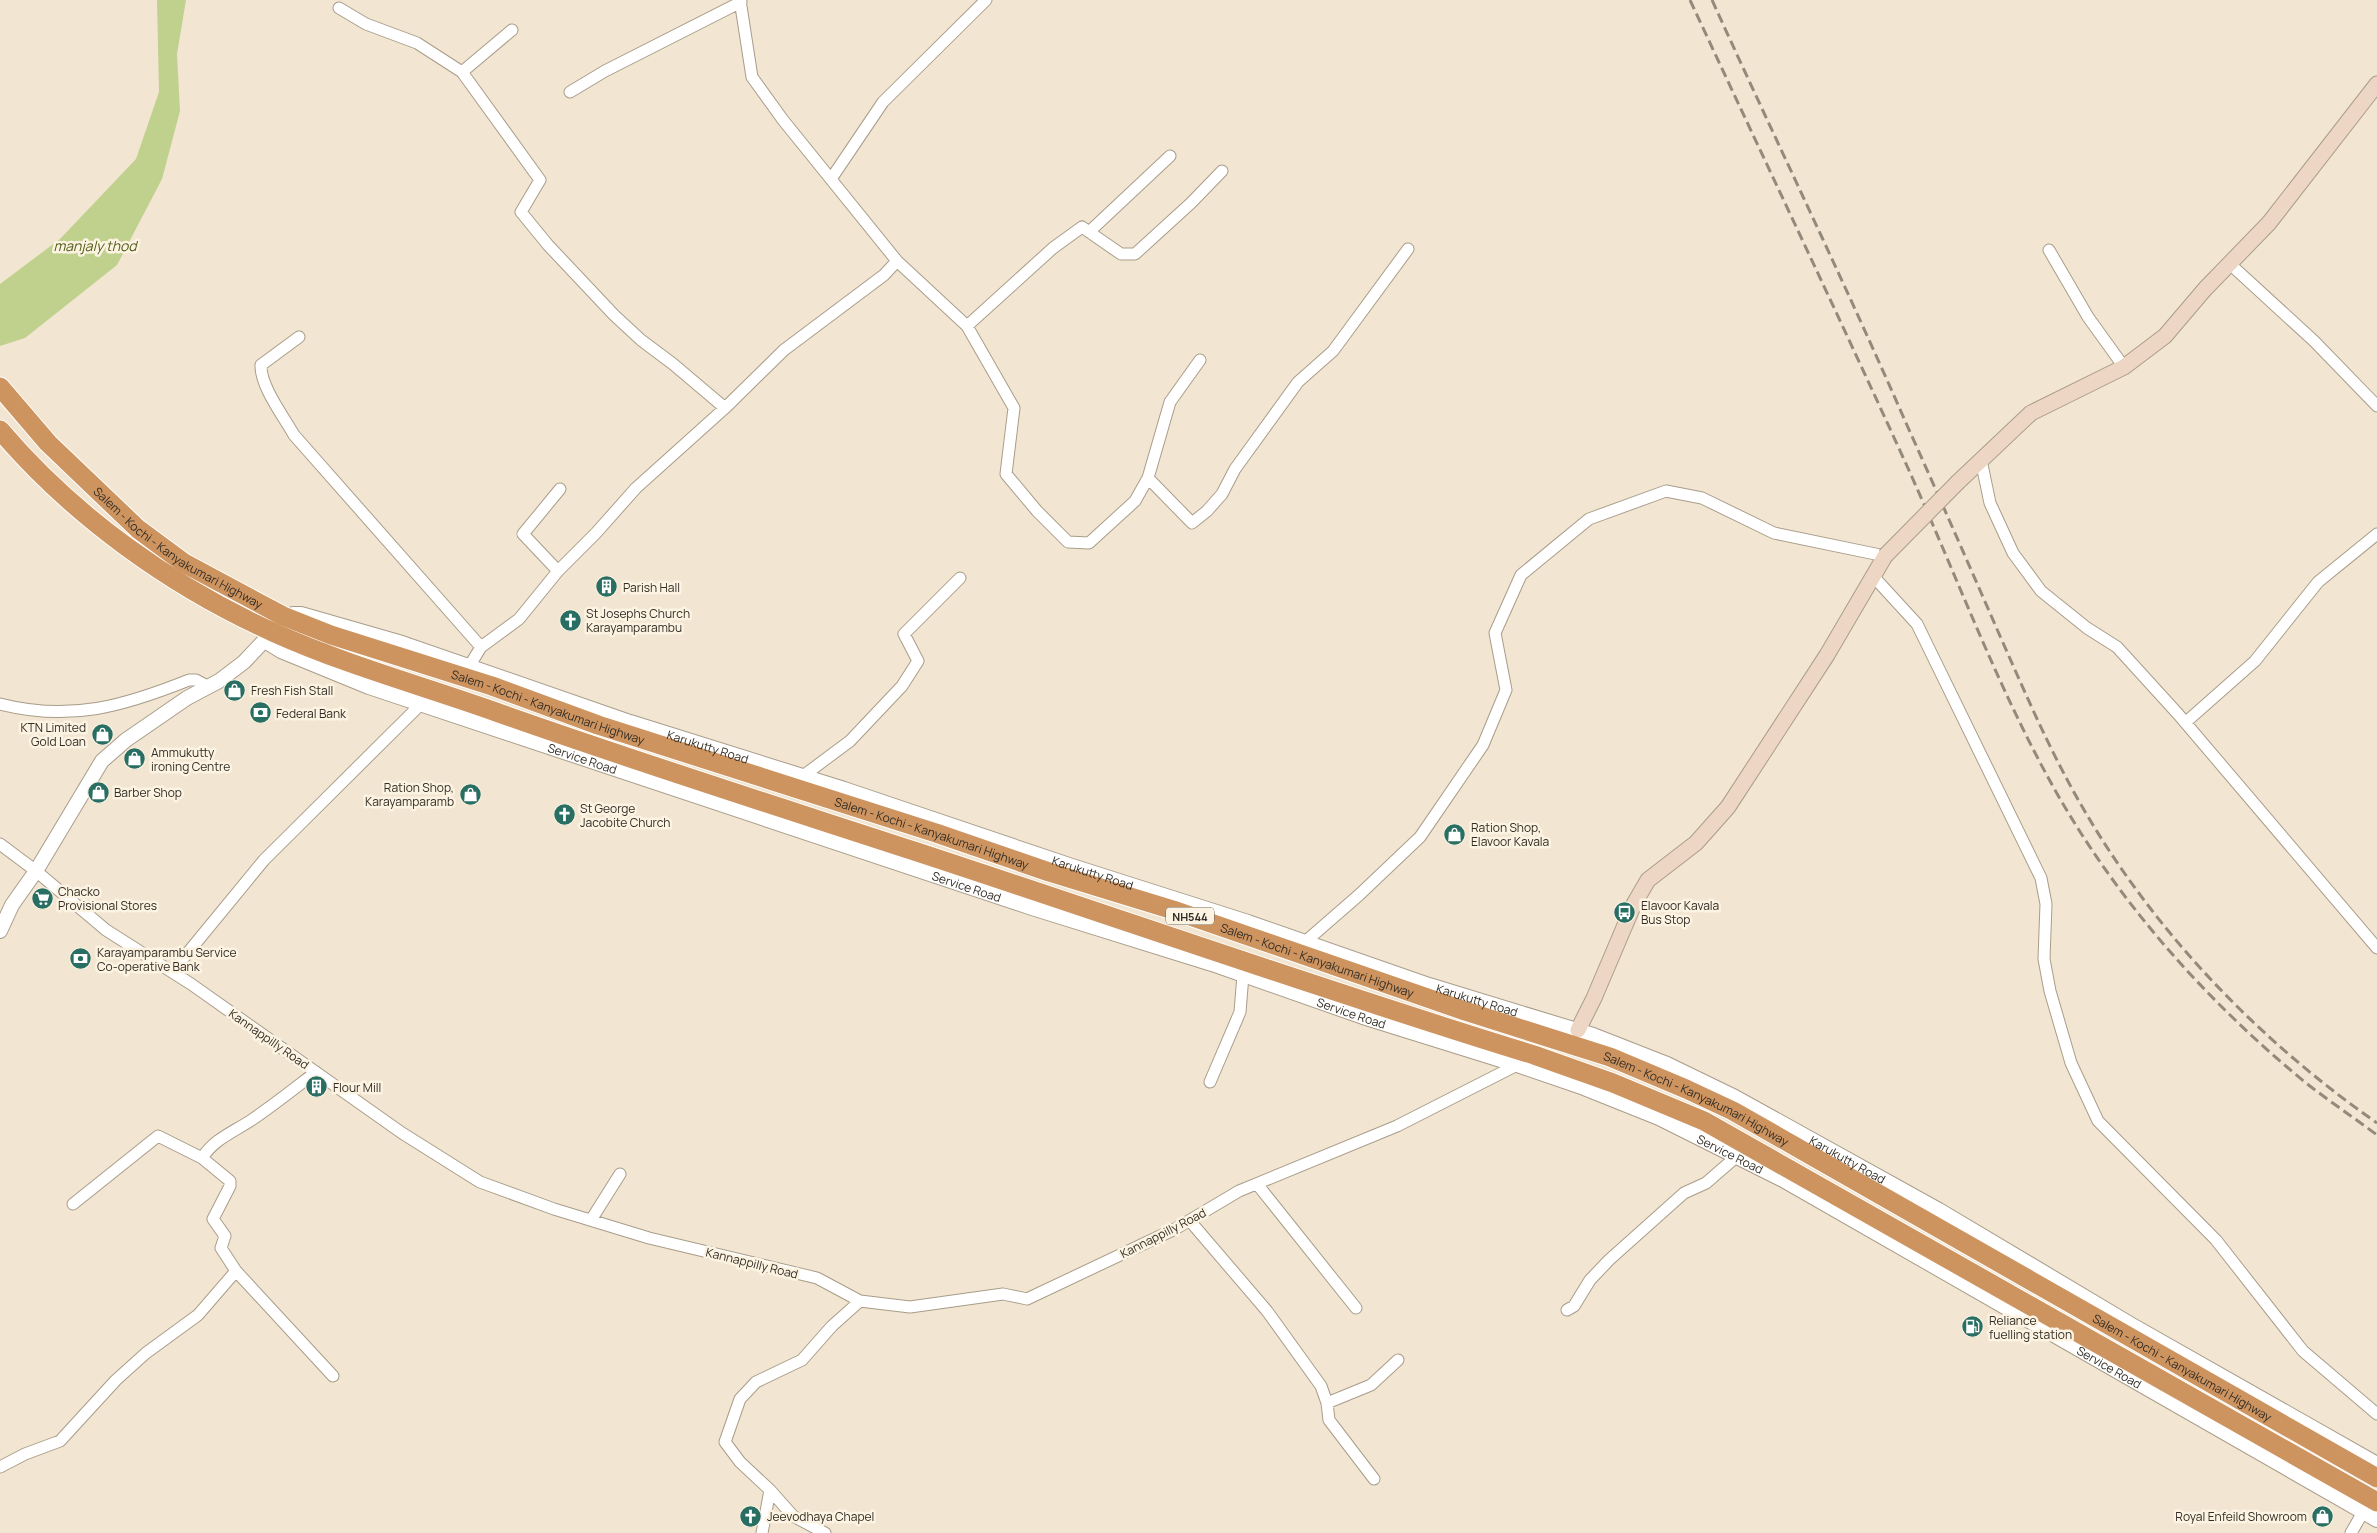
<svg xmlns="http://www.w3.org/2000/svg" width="2377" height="1533" font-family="Manrope,sans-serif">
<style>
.water{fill:#c0d18e}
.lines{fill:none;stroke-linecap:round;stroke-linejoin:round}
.minor-casing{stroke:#a99d8a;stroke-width:13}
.tertiary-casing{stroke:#a99d8a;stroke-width:16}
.secondary-casing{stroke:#a99d8a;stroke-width:17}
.trunk-casing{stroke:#fff;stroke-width:21}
.minor{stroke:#fff;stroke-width:11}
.tertiary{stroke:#fff;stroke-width:14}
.secondary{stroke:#edd7c4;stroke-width:15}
.trunk{stroke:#ce9460;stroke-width:19}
.rail{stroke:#938a7c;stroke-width:3;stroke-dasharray:10 5;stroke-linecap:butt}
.secondary-bridge-casing{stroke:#a99d8a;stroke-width:17;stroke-linecap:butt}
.secondary-bridge{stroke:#edd7c4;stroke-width:15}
.labels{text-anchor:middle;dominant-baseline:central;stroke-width:5;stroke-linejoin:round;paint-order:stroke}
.shield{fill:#fdf3e2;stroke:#6f685e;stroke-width:1}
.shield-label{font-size:11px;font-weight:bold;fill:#322d25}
.street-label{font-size:12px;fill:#322d25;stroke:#fdf3e2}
.poi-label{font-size:12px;fill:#322d25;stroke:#fdf3e2;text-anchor:start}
.water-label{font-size:14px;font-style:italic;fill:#4f5d15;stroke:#fdf3e2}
</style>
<rect width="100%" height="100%" fill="#f2e5d1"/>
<!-- water -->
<path class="water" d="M157,0H186L177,54L180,111L162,179L117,265L25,338L0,346V284L60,239L136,159L159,92Z"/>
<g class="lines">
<defs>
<path id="minor" d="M339,8L366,24L417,43L462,72
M512,30L462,72L540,180L521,212L548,245L614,315L641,340L673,364L725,408
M570,92L605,71L741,2
M831,179L883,102L986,0
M1089,232L1170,156
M2049,250L2088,317L2124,367
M897,261L967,326L1014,408L1006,474L1037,511L1068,542L1089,543L1135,501L1148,478L1170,402L1200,360
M2230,264L2314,341L2377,406
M967,326L1053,248L1082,227L1121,254H1135L1191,203L1222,171
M299,337L261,365C260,386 284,417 294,435L481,647
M1981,460L1990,503L2013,553L2041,591L2087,628L2117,647L2178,714L2377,948
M1148,478L1192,523L1207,511L1222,494L1235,469L1298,382L1333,351L1408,249
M558,571L523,534L560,489
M1873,576L1917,624L2041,878L2046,904L2044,959L2050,991L2071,1063L2098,1121L2216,1240L2303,1351L2377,1414
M470,665L481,647L519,619L558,571L596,533L636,488L725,408L784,350L884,275L897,261L783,120L752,77L740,0
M0,704C71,722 124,706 189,680H196L209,687
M2186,722L2255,661L2318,582L2377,534
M803,776L850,741L902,686L918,661L904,634L960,578
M0,844L36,871L106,930L191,984L402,1133L480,1182L554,1209L649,1238L817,1278L860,1301L910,1307L1003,1294L1027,1299L1175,1229L1239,1191L1397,1126L1517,1065
M1305,942L1359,895L1420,837L1483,745L1506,690L1495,633L1521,575L1589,519L1666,491L1702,498L1774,533L1885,556
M172,972L264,860L421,704
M1210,1082L1240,1012L1243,975
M1257,1184L1356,1308
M73,1204L158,1136L202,1158
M591,1220L620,1174
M1190,1221L1267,1311L1321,1386L1327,1403L1329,1420L1374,1479
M236,1271L333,1376
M1567,1310L1574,1306L1590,1280L1609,1260L1684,1193L1706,1183L1736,1157
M1327,1403L1371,1385L1398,1360
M0,1467L25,1454L60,1441L116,1380L146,1353L198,1315L236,1271L221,1248L225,1236L213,1219L230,1186V1181L202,1158C215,1138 234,1132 253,1119C275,1104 295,1088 316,1072
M770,1490L793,1516L825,1533
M762,1533L770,1490L740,1462L725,1442L740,1399L756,1382L802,1360L832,1326L860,1301
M2351,1533L2363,1512"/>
<g id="tertiary">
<path id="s1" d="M293,614H301L402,643L630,722L844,789L1072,866L1248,922L1429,985L1593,1035L1667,1064L1735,1097L1939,1210L2132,1325L2377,1464"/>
<path id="s2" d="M265,641L281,651L369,687L1032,908L1212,964L1363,1017L1517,1065L1584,1088L1659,1118L1783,1180L2377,1520"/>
<path d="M0,931L12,905L36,871L102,761L126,740L187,698L219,681L244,662L278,626"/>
</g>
<path id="secondary" d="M1958,482L2031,413L2124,367L2165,336L2205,289L2269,223L2377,84
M1578,1030L1594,998L1634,904L1648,880L1696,843L1728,807L1827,655L1885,556"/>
<g id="trunk">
<path id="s3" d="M0,387L48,443L138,529L184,563L283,616L331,635L492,686L598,725L936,833L1049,872L1173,910L1465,1011L1610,1057L1686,1089L1733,1111L2377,1478"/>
<path d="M0,430C73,516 172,587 275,633C346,665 423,686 496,712C634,761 773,805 911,850C1119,918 1325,991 1534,1055L1613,1083L1704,1121L2377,1502"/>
</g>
</defs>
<!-- minor casing -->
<use href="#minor" class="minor-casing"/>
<!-- tertiary casing -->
<use href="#tertiary" class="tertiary-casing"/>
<!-- secondary casing -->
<use href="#secondary" class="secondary-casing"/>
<!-- trunk casing -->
<use href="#trunk" class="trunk-casing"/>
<!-- minor -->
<use href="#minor" class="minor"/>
<!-- tertiary -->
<use href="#tertiary" class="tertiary"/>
<!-- secondary -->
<use href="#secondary" class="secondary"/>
<!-- trunk -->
<use href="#trunk" class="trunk"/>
<!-- rail -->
<path class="rail" d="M1690,0C1762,155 1836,310 1907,466C1961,585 2008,717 2077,827C2138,924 2217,1010 2306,1083C2329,1101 2353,1117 2377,1135
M1712,0C1776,141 1844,281 1906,423C1938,494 1969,565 2000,636C2027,697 2053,758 2087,815C2159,937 2261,1042 2377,1123"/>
<defs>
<path id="secondary-bridge" d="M1885,556L1958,482"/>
</defs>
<!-- secondary-bridge casing -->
<use href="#secondary-bridge" class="secondary-bridge-casing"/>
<!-- secondary-bridge -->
<use href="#secondary-bridge" class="secondary-bridge"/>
</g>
<!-- icons -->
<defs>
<symbol id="building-disc" viewBox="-11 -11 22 22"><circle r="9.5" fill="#286e62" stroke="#fdf3e2"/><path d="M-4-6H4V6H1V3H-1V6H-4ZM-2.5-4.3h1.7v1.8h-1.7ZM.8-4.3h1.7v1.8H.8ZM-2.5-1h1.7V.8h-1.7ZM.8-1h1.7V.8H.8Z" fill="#fff"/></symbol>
<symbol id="church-disc" viewBox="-11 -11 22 22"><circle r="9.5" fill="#286e62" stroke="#fdf3e2"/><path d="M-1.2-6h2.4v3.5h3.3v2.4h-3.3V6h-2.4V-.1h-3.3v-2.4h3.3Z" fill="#fff"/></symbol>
<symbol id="shop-disc" viewBox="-11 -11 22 22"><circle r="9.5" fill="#286e62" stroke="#fdf3e2"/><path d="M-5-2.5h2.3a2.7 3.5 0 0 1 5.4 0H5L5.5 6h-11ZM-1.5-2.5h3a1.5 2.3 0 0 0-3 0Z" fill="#fff"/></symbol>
<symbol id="bank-disc" viewBox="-11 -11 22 22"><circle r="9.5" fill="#286e62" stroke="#fdf3e2"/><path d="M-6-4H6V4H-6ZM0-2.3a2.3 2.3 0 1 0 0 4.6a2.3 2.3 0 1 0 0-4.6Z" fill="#fff"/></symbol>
<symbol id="supermarket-disc" viewBox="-11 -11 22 22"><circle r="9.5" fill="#286e62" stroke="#fdf3e2"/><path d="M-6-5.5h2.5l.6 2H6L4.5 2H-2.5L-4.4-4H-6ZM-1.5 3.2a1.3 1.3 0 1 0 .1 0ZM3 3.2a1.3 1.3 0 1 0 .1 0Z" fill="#fff"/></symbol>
<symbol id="bus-disc" viewBox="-11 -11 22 22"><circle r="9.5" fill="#286e62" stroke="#fdf3e2"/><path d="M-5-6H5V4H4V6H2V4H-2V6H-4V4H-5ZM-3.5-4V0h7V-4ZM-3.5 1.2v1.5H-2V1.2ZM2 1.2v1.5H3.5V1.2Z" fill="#fff"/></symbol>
<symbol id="fuel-disc" viewBox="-11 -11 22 22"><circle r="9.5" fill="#286e62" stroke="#fdf3e2"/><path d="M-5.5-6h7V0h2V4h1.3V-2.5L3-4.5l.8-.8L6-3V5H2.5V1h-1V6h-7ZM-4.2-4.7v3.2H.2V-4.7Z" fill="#fff"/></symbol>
</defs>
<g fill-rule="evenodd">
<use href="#building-disc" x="594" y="574" width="25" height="25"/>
<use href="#church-disc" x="558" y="608" width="25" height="25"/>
<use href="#shop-disc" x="222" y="678" width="25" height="25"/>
<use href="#bank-disc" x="248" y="700" width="25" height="25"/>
<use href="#shop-disc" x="90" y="722" width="25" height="25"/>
<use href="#shop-disc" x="122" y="746" width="25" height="25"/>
<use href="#shop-disc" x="86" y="780" width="25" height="25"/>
<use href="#shop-disc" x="458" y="782" width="25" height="25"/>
<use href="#church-disc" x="552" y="802" width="25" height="25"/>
<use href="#shop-disc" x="1442" y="822" width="25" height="25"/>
<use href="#supermarket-disc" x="30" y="886" width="25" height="25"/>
<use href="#bus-disc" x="1612" y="900" width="25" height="25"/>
<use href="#bank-disc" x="68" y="946" width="25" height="25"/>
<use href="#building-disc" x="304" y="1074" width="25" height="25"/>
<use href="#fuel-disc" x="1960" y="1314" width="25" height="25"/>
<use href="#church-disc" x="738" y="1504" width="25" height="25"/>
<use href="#shop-disc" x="2310" y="1504" width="25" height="25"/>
</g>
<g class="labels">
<!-- shield labels -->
<rect class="shield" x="1166" y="907.5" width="48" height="17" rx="4"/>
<g class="shield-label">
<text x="1190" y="916">NH544</text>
</g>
<!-- street labels -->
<g class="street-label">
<text stroke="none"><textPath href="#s3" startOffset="242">Salem - Kochi - Kanyakumari Highway</textPath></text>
<text stroke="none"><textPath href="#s3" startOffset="648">Salem - Kochi - Kanyakumari Highway</textPath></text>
<text stroke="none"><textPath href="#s1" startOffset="436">Karukutty Road</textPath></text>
<text stroke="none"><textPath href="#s2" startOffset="339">Service Road</textPath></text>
<text stroke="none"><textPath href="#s3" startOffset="1052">Salem - Kochi - Kanyakumari Highway</textPath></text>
<text stroke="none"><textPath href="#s1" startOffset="841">Karukutty Road</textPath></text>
<text stroke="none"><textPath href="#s2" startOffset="744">Service Road</textPath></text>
<text stroke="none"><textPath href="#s3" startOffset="1458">Salem - Kochi - Kanyakumari Highway</textPath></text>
<text stroke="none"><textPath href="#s1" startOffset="1246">Karukutty Road</textPath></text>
<text stroke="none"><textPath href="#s2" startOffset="1149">Service Road</textPath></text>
<text transform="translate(269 1039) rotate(35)">Kannappilly Road</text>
<text stroke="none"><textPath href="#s3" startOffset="1862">Salem - Kochi - Kanyakumari Highway</textPath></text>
<text stroke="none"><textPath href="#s2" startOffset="1554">Service Road</textPath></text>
<text stroke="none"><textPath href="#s1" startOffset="1651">Karukutty Road</textPath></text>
<text transform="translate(1163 1233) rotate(-27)">Kannappilly Road</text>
<text transform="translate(752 1263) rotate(14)">Kannappilly Road</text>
<text stroke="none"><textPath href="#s2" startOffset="1989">Service Road</textPath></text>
<text stroke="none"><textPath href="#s3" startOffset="2418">Salem - Kochi - Kanyakumari Highway</textPath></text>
</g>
<!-- poi labels -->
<g class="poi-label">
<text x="623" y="587">Parish Hall</text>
<text x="586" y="613">St Josephs Church<tspan x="586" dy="14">Karayamparambu</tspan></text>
<text x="251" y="690">Fresh Fish Stall</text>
<text x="276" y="713">Federal Bank</text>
<text x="86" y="727" text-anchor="end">KTN Limited<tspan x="86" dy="14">Gold Loan</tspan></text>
<text x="151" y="752">Ammukutty<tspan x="151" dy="14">ironing Centre</tspan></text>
<text x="454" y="787" text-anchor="end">Ration Shop,<tspan x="454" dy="14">Karayamparamb</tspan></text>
<text x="114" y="792">Barber Shop</text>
<text x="580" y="808">St George<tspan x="580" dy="14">Jacobite Church</tspan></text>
<text x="1471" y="827">Ration Shop,<tspan x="1471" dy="14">Elavoor Kavala</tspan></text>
<text x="58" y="891">Chacko<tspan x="58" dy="14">Provisional Stores</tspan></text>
<text x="1641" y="905">Elavoor Kavala<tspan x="1641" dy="14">Bus Stop</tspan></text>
<text x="97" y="952">Karayamparambu Service<tspan x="97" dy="14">Co-operative Bank</tspan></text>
<text x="333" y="1087">Flour Mill</text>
<text x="1989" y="1320">Reliance<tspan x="1989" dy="14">fuelling station</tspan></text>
<text x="767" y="1516">Jeevodhaya Chapel</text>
<text x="2307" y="1516" text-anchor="end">Royal Enfeild Showroom</text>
</g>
<!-- water labels -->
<g class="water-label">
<text x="95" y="245">manjaly thod</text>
</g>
</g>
</svg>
